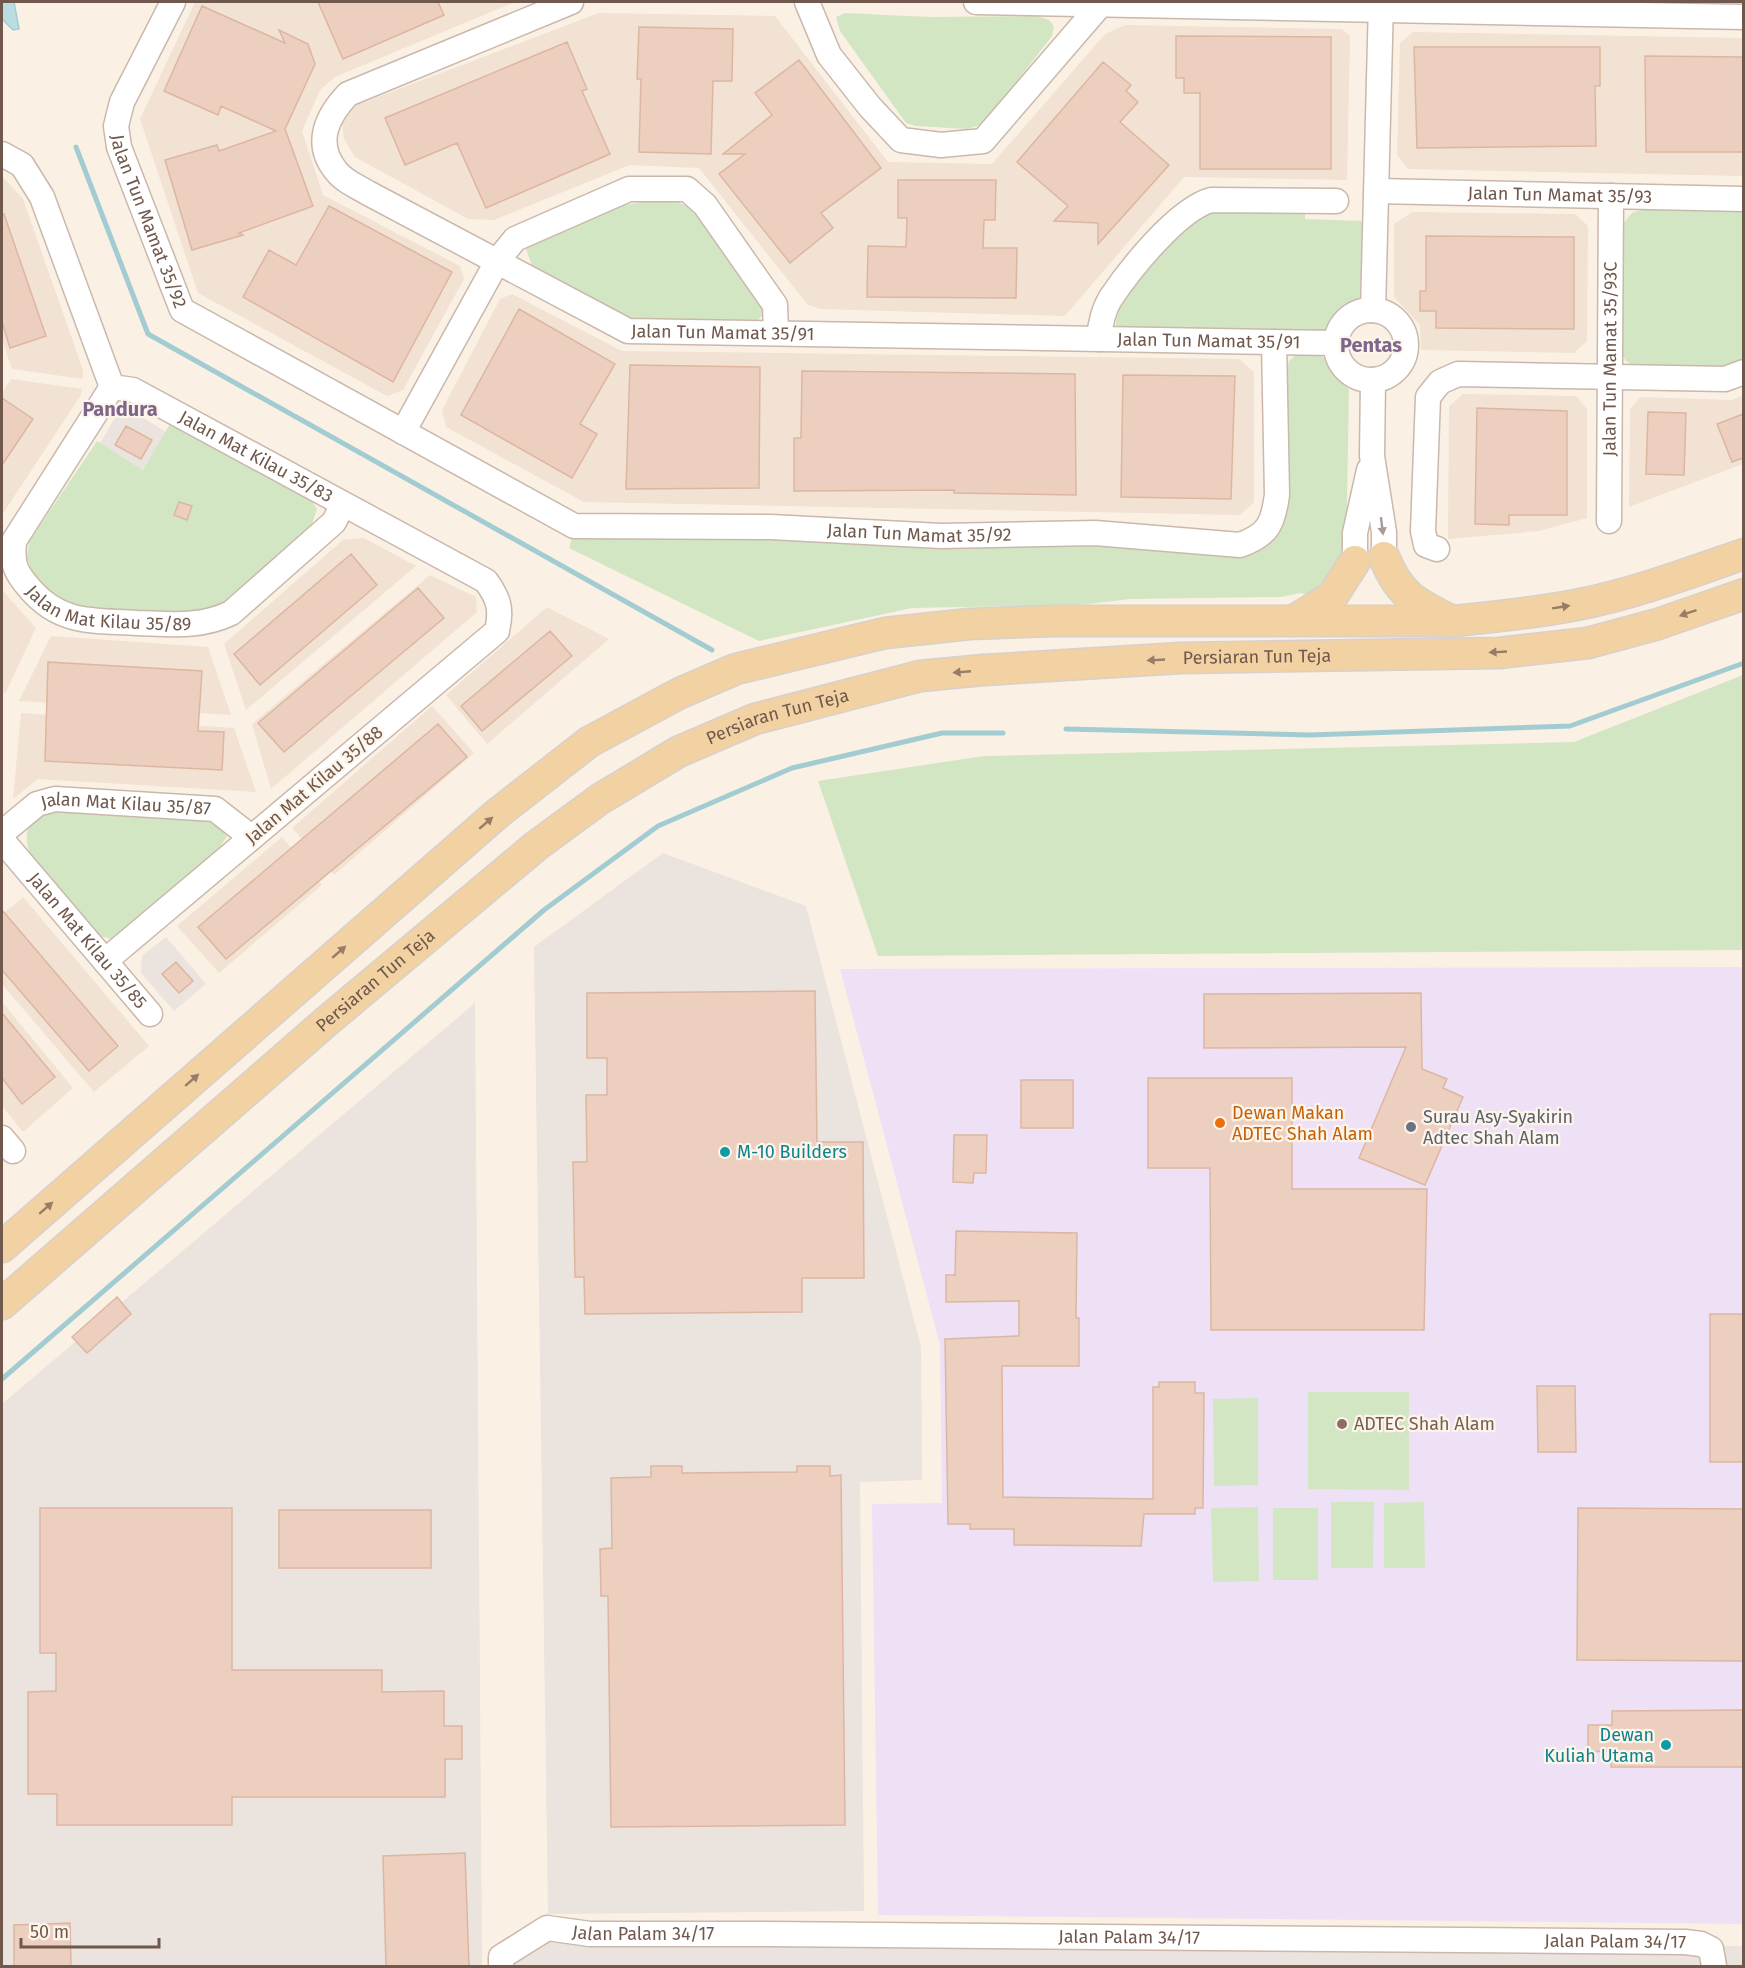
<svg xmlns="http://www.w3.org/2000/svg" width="1745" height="1968" font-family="'Fira Sans',sans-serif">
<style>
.residential{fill:#f1e2d3}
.industrial{fill:#eae3de}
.education{fill:#eee1f6}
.green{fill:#d3e6c4}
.water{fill:#bbdde1;stroke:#a2ccd2;stroke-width:1.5}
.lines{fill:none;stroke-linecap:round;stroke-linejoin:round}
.stream{stroke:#a2ccd2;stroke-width:5}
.building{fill:#eccfbf;stroke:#ddb6a1;stroke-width:1.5}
.minor-casing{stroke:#cab8ac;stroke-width:27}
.major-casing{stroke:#d7d0cd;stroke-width:33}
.minor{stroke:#fff;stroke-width:24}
.major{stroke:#f2d2a3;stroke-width:30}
.oneway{fill:#a99b94}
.oneway2{fill:#977d66}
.food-dot{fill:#e8710a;stroke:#fdf5ea;stroke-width:2}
.worship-dot{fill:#6b7280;stroke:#fdf5ea;stroke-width:2}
.culture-dot{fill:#0f9aa8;stroke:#fdf5ea;stroke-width:2}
.education-dot{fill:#8d6e63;stroke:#fdf5ea;stroke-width:2}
.labels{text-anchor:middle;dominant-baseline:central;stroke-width:4.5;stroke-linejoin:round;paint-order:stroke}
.street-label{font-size:18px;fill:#70584c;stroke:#fdf5ea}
.food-label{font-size:18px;fill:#c56008;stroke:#fdf5ea;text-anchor:start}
.worship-label{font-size:18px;fill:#5b616d;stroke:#fdf5ea;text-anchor:start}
.culture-label{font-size:18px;fill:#0d838f;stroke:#fdf5ea;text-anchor:start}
.education-label{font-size:18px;fill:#785e54;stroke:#fdf5ea;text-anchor:start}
.neighbourhood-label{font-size:20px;font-weight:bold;fill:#7d658c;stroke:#fdf5ea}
</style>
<rect width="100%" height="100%" fill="#faf1e4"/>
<!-- residential -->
<path class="residential" d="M195,2H515L335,77L320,90L302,131L323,195L460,266L464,279L403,390L387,396L198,293L140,119Z
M599,13L775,16L888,162L992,164L1105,34L1125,25L1342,29L1350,36L1347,180L1184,177L1065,316L821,309L808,305L699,168L630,165L494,220L468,219L355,157L344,139L342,122L349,108Z
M1413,32L1743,38V176L1408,169L1397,155L1400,43Z
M2,176L23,199L83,370V379L12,369L2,340Z
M1412,212L1575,214L1588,226L1587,341L1574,353L1421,350L1420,325L1394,297V224Z
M512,294L622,351L1239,359L1254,372V502L1240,515L584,502L446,427L442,410L500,299Z
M11,379L82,389L81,395L2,515V393Z
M1463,394L1576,396L1587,409V518L1539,531L1448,539L1449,406Z
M1743,395V464L1629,507L1630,409L1640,397L1732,400Z
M364,538L416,566L246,710L224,644L343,540Z
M430,575L476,597L477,612L271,789L252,724Z
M2,590L36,628L5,694L2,690Z
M547,607L609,639L487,744L446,695Z
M51,636L208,647L231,715L19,701Z
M432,706L474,753L334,875L292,828Z
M21,713L234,728L256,792L38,779L13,799Z
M282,837L322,885L219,973L177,926Z
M23,897L149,1046L94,1092L2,984V915Z
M2,1002L73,1088L23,1132L2,1106Z"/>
<!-- industrial -->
<path class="industrial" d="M135,413L166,432L143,470L100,443L115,418Z
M663,853L806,906L921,1347L922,1480L860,1482L864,1911L548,1914L534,947Z
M166,937L206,984L174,1011L141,973L142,956Z
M475,1003L482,1966H2V1404Z
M549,1935L1173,1945L1744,1946L1743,1966H507Z"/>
<!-- education -->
<path class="education" d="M1743,967V1924L878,1915L872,1504L942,1503L940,1345L840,969Z"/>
<!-- green -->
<path class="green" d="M845,13L929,17L1037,16L1049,20L1054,26L1052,36L987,120L977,126L967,129L916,126L906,123L840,31L836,17Z
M649,201C662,201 675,199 686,206C703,217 756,292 765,312L757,321L631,320L532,266L526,249L529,242L618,206Z
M1643,209L1743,210V361L1726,367L1633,365L1626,361L1620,352L1622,225L1632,213Z
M1213,212L1305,214V219L1363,221L1360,297L1331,329L1321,334L1117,330C1108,301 1172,241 1191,220L1200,214Z
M1296,355C1303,355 1314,354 1321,356C1325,357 1345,385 1349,390L1346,557L1320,597L1300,593L1281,597L1130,599L1079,605L912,608L759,641L569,548L573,534L1265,545L1283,527L1289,498L1287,370L1289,361Z
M171,422L309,497L317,509L310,530L227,602L213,610L195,614L80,609L59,601L32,573L27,557L29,542L97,441L143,470Z
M1743,675V950L878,956L818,781L984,756L1574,742Z
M48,810L213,821L227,836L216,853L115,940L96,935L30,854C22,830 29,823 48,810Z
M1308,1392H1409V1490L1308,1489Z
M1258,1398V1485L1214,1486L1213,1399Z
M1331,1502H1374L1373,1568H1331Z
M1424,1502L1425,1568H1384V1503Z
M1258,1507L1259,1581L1213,1582L1211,1508Z
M1273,1508H1318V1580H1273Z"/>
<!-- water -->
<path class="water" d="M2,2H14L19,29L13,30L2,19Z"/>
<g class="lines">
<!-- stream -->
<path class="stream" d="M76,147L148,334L712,650
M1066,729L1310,735L1570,726L1744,663
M2,1379L544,910L658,826L792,768L942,733H1003"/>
</g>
<!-- building -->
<path class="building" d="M318,2H438L444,15L343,59Z
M202,6L285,43L279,30L308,44L315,64L285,129L313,206L239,233L243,235L192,250L165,160L217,145L219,151L276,131L221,106L218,115L164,91Z
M639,27L733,29L732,81H713L711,154L639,152L641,79H637Z
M1176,36L1331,37V169H1200V93H1184V78H1176Z
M567,42L587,89L582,91L610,154L486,208L457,143L405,165L385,118Z
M1414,47H1600V86H1595L1596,146L1417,148Z
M1645,56L1743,57V152H1646Z
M799,60L881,168L821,213L833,228L790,263L719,174L745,154H723L772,115L755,93Z
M1103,62L1131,85L1126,91L1138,102L1120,122L1169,165L1098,244V223L1054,221L1068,206L1017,162Z
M898,180H996L995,220H984L983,248H1017L1016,298L867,297L868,246L906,247L907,218H898Z
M329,206L452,272L393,382L243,297L269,250L296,265Z
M2,214H4L46,336L10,348L2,322Z
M1426,236L1574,237V329L1436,328V311H1420V291H1426Z
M519,309L615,364L580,424L597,434L572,478L461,415Z
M630,365L760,367L759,488L626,489Z
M802,371L1075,374L1076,495L954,493V490L794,491V438H801Z
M1123,375L1235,376L1231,499L1121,497Z
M2,398L33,419L2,465Z
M1477,408L1567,411V515H1509V525L1475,524Z
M1648,412L1686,413L1684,475L1646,474Z
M1743,414V458L1732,462L1717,424Z
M126,426L152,440L141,459L115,445Z
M179,502L192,506L187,520L174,515Z
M351,554L377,585L260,685L234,654Z
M418,588L444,618L284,752L258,723Z
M550,631L572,656L482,731L461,706Z
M48,662L202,671L198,731L224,732L222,770L45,761Z
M438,724L467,757L226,959L198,927Z
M2,910L118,1046L89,1071L2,970Z
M176,962L193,981L179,993L162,974Z
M815,991L817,1142H863L864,1278H802V1312L585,1314L584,1277H575L573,1162H587L586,1095H607V1058H587V993Z
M1421,993L1422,1069L1447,1079L1443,1088L1463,1097L1425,1185L1359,1158L1406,1047L1204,1048V994Z
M2,1013L55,1077L22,1104L2,1078Z
M1148,1078H1292V1189H1427L1424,1330H1211L1210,1168H1148Z
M1021,1080H1073V1128H1021Z
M954,1135H987L986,1173H974L973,1183L953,1182Z
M956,1231L1077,1233L1076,1318H1079V1366H1002L1003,1497L1153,1499V1387H1159V1382H1195V1393H1204L1203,1508H1195V1514H1144L1141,1546L1014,1545V1529H970V1524H948L945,1339L1019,1336V1301L946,1302V1275H955Z
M117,1297L131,1314L87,1353L72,1337Z
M1710,1314H1743V1462H1710Z
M1537,1386H1575L1576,1452H1538Z
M651,1466H682V1473L797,1472V1466H830V1476L841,1475L845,1825L611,1827L608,1596H601L600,1549L612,1548L611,1478L651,1477Z
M40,1508H232V1670H382V1692L444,1691V1726H462V1759H445V1797H232V1825H57V1794H28V1692L56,1691V1653H40Z
M1578,1508L1743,1509V1661L1577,1660Z
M279,1510H431V1568H279Z
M1743,1710V1767H1611V1751L1588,1752V1725H1612V1711Z
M465,1853L469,1966H386L383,1856Z
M70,1923L71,1966H14V1925Z"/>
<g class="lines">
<defs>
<g id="minor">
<path id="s1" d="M173,2L122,102L116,126L119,147L182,310L574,526L771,527L941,536L1095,533L1240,545C1268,535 1273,524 1277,495L1274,342"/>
<path id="s2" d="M571,2L348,94C327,116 313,144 337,172C344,181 358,187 368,193L628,331L1335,343"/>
<path d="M807,2L829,55L870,107L901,140L941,145L983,141L1101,4"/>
<path d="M976,2L1744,17"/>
<path id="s3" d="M2,154L22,165L42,197L112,387L133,390L486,581C499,599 502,609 497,631L105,961"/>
<path id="s4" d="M1377,191L1744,199"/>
<circle cx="1371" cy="345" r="35"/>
<path d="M1373,310L1381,2"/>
<path d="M1099,339C1100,326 1103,311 1110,299C1130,269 1177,210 1211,200L1336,201"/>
<path d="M1373,380L1372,456L1384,532V557"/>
<path id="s5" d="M112,387L14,541C12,565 15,572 31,590C62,625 94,620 137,623C171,624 200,628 231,613L334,522L343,504"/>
<path d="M403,432L498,260L515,239L629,189H687L705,205L775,305L776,333"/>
<path id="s6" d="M1609,521L1611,196"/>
<path d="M1437,549L1426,545L1423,531L1428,397L1440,382L1458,374L1725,379L1744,372"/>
<path d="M1355,561V533L1369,470"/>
<path id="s7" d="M2,833L37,804L55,799L215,809L251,837"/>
<path id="s8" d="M2,840L150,1014"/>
<path d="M2,1138L13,1151"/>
<path id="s9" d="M501,1966V1957L547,1928L590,1934H767L1685,1942L1701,1944L1711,1949L1714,1966"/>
</g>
<g id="major">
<path d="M1384,557C1399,594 1414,602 1448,619"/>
<path d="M1293,621L1332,597L1355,561"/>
<path d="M2,1247L498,813L589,742L680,693L736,669L885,633L970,624L1054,621H1453C1494,617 1535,613 1576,605C1633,594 1689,573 1744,554"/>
<path id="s10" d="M2,1304L327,1021L536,846L600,799L678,752L755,719L920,676L984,670L1181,658L1499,653L1588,643L1658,624L1744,594"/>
</g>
</defs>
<!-- minor casing -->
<use href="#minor" class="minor-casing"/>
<!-- major casing -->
<use href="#major" class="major-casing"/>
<!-- minor -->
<use href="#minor" class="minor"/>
<!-- major -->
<use href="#major" class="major"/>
</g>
<!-- one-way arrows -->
<defs><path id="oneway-solid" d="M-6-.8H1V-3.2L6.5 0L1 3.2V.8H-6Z" transform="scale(1.5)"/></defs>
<use class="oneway" href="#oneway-solid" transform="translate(1382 526) rotate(83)"/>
<g class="oneway2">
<use href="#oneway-solid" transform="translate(1561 607) rotate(-9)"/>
<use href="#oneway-solid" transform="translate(1688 613) rotate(161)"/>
<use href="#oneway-solid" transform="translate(1498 652) rotate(177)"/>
<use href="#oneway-solid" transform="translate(1156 660) rotate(177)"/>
<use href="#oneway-solid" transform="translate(962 672) rotate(175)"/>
<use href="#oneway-solid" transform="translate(486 823) rotate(-41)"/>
<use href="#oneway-solid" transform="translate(339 952) rotate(-41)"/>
<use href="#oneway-solid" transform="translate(192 1080) rotate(-41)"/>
<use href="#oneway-solid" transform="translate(46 1208) rotate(-41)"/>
</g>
<!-- markers -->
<circle class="food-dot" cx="1220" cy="1123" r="6"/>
<circle class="worship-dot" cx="1411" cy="1127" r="6"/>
<g class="culture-dot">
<circle cx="725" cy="1152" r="6"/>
<circle cx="1666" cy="1745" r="6"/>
</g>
<circle class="education-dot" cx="1342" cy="1424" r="6"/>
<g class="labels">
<!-- street labels -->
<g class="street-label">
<text stroke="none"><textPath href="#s4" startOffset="183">Jalan Tun Mamat 35/93</textPath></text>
<text stroke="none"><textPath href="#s1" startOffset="238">Jalan Tun Mamat 35/92</textPath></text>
<text stroke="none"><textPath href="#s2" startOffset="756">Jalan Tun Mamat 35/91</textPath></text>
<text stroke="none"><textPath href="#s2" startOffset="1242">Jalan Tun Mamat 35/91</textPath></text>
<text stroke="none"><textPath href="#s6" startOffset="162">Jalan Tun Mamat 35/93C</textPath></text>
<text stroke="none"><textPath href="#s3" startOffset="424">Jalan Mat Kilau 35/83</textPath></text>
<text stroke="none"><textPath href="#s1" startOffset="1126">Jalan Tun Mamat 35/92</textPath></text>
<text stroke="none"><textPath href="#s5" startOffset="320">Jalan Mat Kilau 35/89</textPath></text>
<text stroke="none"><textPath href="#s10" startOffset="1466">Persiaran Tun Teja</textPath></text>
<text stroke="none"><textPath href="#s10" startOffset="980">Persiaran Tun Teja</textPath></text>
<text transform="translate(314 785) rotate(-40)">Jalan Mat Kilau 35/88</text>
<text stroke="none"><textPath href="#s7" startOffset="135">Jalan Mat Kilau 35/87</textPath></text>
<text stroke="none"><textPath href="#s8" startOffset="132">Jalan Mat Kilau 35/85</textPath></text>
<text stroke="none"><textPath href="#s10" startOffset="494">Persiaran Tun Teja</textPath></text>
<text stroke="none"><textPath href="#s9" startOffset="160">Jalan Palam 34/17</textPath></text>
<text stroke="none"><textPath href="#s9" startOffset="646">Jalan Palam 34/17</textPath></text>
<text stroke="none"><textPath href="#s9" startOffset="1132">Jalan Palam 34/17</textPath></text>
</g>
<!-- food labels -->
<g class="food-label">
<text x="1232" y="1113">Dewan Makan<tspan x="1232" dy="21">ADTEC Shah Alam</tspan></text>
</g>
<!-- worship labels -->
<g class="worship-label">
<text x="1423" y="1117">Surau Asy-Syakirin<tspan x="1423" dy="21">Adtec Shah Alam</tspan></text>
</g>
<!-- culture labels -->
<g class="culture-label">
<text x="737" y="1152">M-10 Builders</text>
<text x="1654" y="1735" text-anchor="end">Dewan<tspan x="1654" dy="21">Kuliah Utama</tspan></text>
</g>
<!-- education labels -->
<g class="education-label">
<text x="1354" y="1424">ADTEC Shah Alam</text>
</g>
<!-- neighbourhood labels -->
<g class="neighbourhood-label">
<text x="1371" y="345">Pentas</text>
<text x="120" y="409">Pandura</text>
</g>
</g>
<!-- border -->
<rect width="1745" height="1968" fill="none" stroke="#70584c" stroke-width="6"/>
<!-- scale -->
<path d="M21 1938v9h138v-9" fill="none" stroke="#70584c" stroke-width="3"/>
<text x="30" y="1938" font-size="18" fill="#70584c" stroke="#fdf5ea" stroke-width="4.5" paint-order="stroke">50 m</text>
</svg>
